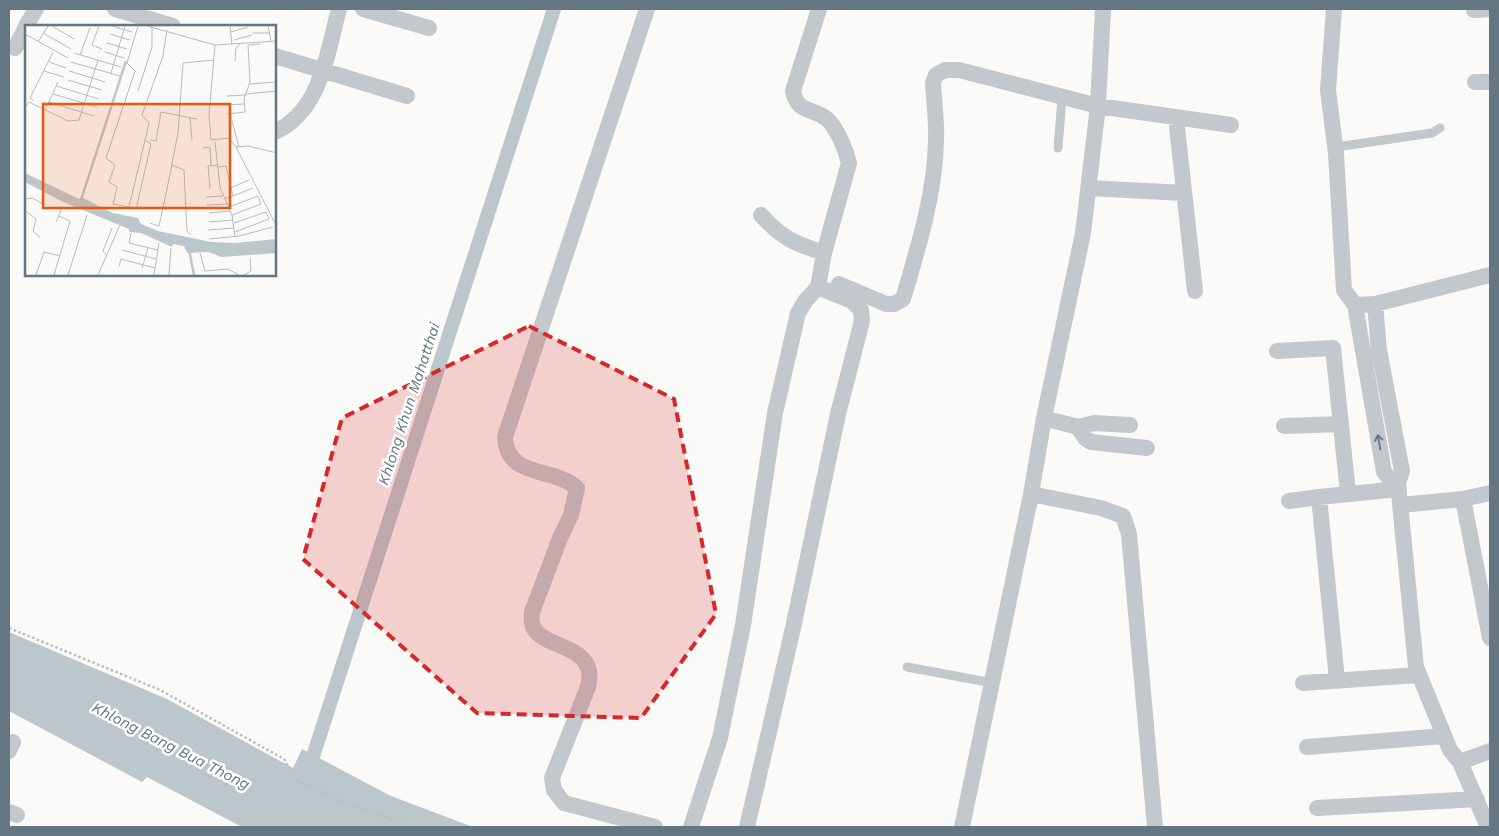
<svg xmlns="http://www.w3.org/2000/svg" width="1499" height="836" font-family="'Work Sans',sans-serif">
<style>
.water{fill:#bbc7cb}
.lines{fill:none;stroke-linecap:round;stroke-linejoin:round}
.canal{stroke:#bbc7cb;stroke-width:14}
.path{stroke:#bbbfc2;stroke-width:2.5;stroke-dasharray:2.5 2.5;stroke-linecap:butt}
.service{stroke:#c3c8cc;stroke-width:9}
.minor{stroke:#c3c8cc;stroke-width:16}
.oneway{stroke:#6a7a87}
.marked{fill:#d62828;fill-opacity:0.2;stroke:#d62828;stroke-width:4;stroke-dasharray:10 6;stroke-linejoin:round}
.labels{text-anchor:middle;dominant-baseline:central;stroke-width:5;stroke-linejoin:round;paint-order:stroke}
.water-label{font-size:15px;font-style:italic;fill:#60757c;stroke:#fff}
.inset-river{fill:none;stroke:#bbc7cb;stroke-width:2.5}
.inset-road{fill:none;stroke:#b5bdc2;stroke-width:1}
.view{fill:#e8590c;fill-opacity:0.15;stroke:#e8590c;stroke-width:2.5}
.inset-edge{fill:none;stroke:#657683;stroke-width:2.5}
</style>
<rect width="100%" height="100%" fill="#fafaf8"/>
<!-- water -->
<path class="water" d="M9,632L167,699L293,768L302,749L391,796L473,827H242L147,777L142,782L9,711Z"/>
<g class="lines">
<!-- canal -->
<path class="canal" d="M308,772L554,9"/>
<!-- path -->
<path class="path" d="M9,628L160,690L284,759L295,779L341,801L412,827"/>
<!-- service -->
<path class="service" d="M1336,147L1432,133L1440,128
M1058,148L1062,98
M907,667L993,683"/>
<!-- minor -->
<path class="minor" d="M115,9L173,26
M363,9L429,28
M647,9L505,437C507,479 552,466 577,488L571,515L560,538L532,612C532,615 531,620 532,623C537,651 600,641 588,687L552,778L554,790L564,803L655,827
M1334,9L1328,90L1336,154L1344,290L1355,305L1375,304L1490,275
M1474,10L1490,9
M26,26L36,9
M15,48L26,27
M275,56L407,96
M1475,82H1490
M1176,118L1195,291
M275,132C321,111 327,53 339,9
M1089,188L1184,193
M761,215C781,238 796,244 824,253
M839,284L886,304H894L903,299C918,248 935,194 936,141C937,122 934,102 933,83L936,75L945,70H959L1098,106L1231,125
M1375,304L1379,350L1402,471L1398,483L1416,667L1450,750L1460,762L1488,827
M1355,305L1384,472L1389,478L1398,483
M1277,351L1333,348L1348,493
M1044,418L1078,427L1085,438L1091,442L1147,448
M1284,426L1341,424
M1078,427L1094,423L1130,425
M1031,494L1101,508L1123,516L1129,534L1155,827
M1463,499L1490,493
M1289,501L1319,497
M1401,505L1463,499L1490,638
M1337,680L1319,497L1399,489
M1303,683L1418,675
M1307,747L1444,736
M9,751L13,742
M1460,762L1490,751
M1317,808L1477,799
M9,812L17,815
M691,827L720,738L743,625L775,413L798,313L806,300L818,287
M747,827L793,628L838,414L862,321L861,310L852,301L818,287L824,253L849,163C846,150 838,131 829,121C816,107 797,115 793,91L819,9
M962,827L1031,494L1044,418L1083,233L1098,106L1103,9"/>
</g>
<!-- one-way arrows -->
<defs><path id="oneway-shaft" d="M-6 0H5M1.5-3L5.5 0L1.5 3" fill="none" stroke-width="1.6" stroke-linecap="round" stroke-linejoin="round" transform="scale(1.25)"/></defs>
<use class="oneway" href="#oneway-shaft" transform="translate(1379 442) rotate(-100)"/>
<!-- marked area -->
<path class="marked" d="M529,326L674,399L716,614L641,718L477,713L303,559L342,418Z"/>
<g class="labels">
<!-- water labels -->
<g class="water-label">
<text transform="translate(409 404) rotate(-72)">Khlong Khun Mahatthai</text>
<text transform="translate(171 746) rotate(27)">Khlong Bang Bua Thong</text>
</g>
</g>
<!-- overview -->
<g transform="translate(25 25)">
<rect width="251" height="251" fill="#fafaf8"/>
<path d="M0,148L54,174L56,172L88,188L113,193L116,199L133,206L186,217L210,218L251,214V228L197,232L183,227L162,228L159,221L148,219L147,222L116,208L104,207V204L36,176L0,157Z" fill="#bbc7cb"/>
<path class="inset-river" d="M56,175L101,36M164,224L169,250"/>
<path class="inset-road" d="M27,1L49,14M74,1L67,20L77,24M87,1L107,7M113,1L102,38L110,46L81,133L90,140L84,157L92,162L88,179L104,182L120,115M122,1L190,20L252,16M205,1L207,20M243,1L246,16M206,7L223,2M18,8L46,24M228,8H245M0,9L43,33M85,9L105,15M209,15L227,10M13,17L23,1M82,18L102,24M190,20L184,90L186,115L204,113L211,122L223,121L252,128M80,27L99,33M49,28L96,42M55,30L65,3M210,36L211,23L215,19M24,37L41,43M46,37L95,51M19,46L39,52M44,46L80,57M86,48L100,1M43,55L77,65M225,59L252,57M31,61L74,74M113,66L127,22V1M28,69L72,82M222,69L252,66M202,71L222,70M9,76L5,73L28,27M24,77L69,91M202,80L219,79M0,82L4,77L43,96L54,95L73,35M20,85L33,57M202,89L220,87L219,74L225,57L223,20L235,19M165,93L167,115M207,96L214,122M125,115L131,116L136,87L172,94M190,117L195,162L207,190L210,212M211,122L252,202M178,123L185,122L186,140M147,140L159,145L162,206L166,210M193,142L201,141L208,171M205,163L224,155M185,164L183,141L193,140M181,172L198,171M0,174L7,173L20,180M200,174L228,163M182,180L202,179M204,182L233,171L236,179L207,190M111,184L126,119L120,115L124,98L117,90L138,31L142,5M0,186L11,194L8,206L15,212M184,188L205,186M31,197L37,183M184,197L208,195M125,198L134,201L142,164L153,108L158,38L189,35M209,198L241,187L244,194L210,207M183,205L209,203M106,208L104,218L133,225M184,214L214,211L248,202M97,225L131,234M175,228L180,246L203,244L214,250M81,230L78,226L87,203M94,241L96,234L130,243M117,243L123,223M11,250L19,227L35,231M29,250L45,196L34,191M43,250L62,190M73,250L95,200M129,250L134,218M144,250L146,223M219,250L226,246L225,233"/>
<path class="view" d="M18,79H205V183H18Z"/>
<rect width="251" height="251" class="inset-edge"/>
</g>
<!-- border -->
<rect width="1499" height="836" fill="none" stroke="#657683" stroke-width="20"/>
</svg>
